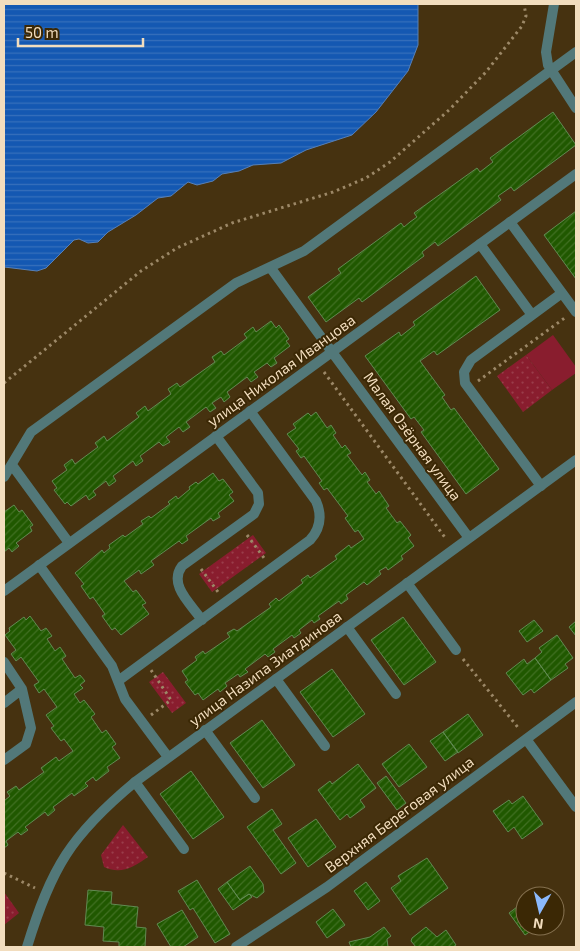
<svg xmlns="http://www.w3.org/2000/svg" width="580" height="951" font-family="'Exo 2',sans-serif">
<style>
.green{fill:#891d2e}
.park{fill:url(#park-dots)}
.water{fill:url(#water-rules);stroke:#5780b6}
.building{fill:url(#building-hatch);stroke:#618a52}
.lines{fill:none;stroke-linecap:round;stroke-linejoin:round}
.path{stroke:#9c8867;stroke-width:3;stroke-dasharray:2.5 4;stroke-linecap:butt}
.service{stroke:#527879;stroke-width:10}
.minor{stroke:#527879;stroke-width:10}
.labels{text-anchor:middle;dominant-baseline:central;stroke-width:4;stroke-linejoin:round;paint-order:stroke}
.street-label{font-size:15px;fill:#f2ddbe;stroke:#3b2805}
</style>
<defs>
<pattern id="park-dots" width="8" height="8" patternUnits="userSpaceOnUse" patternTransform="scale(1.25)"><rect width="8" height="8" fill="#891d2e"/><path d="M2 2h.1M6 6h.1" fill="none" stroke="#9a3d4a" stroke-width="1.8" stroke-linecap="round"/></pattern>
<pattern id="water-rules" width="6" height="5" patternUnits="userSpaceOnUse" patternTransform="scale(1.25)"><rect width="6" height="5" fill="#1458b2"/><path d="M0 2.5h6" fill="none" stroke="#3770bb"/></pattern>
<pattern id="building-hatch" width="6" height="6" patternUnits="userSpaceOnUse" patternTransform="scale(1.25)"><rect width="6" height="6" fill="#205800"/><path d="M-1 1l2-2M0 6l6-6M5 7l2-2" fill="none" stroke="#417023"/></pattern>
</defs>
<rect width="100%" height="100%" fill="#463210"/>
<!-- green -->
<path class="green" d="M553,335L576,367V373L552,390L526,355Z"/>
<!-- park -->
<path class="park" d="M526,355L552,390L523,412L497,376Z
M253,535L266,553L212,592L199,574Z
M163,672L186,703L172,713L149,682Z
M123,825L148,857C134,867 121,875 104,867L101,855Z
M4,892L19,913L4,925Z"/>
<!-- water -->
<path class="water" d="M4,4H418V45L408,71L376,112L352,135L306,150L281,163L253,165L239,171L222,174L213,181L197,185L188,182L171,196L158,198L136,215L108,232L98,242L88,243L79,239L74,240L46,268L37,271L4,267Z"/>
<!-- building -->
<path class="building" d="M553,112L576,145L514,191L511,187L498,196L501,200L438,246L435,242L422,252L424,256L362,302L359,298L326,322L308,297L341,273L338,269L401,223L404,227L410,222L417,217L414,213L477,168L480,172L493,162L490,158Z
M576,211V279L544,235Z
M476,276L500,310L437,355L434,351L420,361L445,395L442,397L451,410L454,408L499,469L466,494L421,432L424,430L414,417L411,419L365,356L399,332L401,336L415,325L413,322Z
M271,321L276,328L279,325L289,339L286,341L290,346L274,358L277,363L271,367L267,363L254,372L258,377L251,382L247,377L227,392L230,397L224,402L221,397L212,403L216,408L210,412L206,407L186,422L190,427L183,432L179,427L166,437L170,442L163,446L159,442L140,456L143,461L136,466L133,461L113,476L116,481L109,486L106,481L93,491L96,495L89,500L86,495L71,506L67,502L65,504L54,490L57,488L52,481L67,470L64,465L72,459L75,464L98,447L95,443L104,436L107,441L139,417L136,413L145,406L148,411L171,394L168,389L177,383L180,387L215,362L212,357L221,351L224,355L247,338L244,334L253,327L256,332Z
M316,412L327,428L331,425L336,433L333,435L342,448L345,445L351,453L347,455L362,475L365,472L370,480L367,482L376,494L379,491L389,506L386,508L397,523L400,521L411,535L408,538L414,546L401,556L403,559L388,570L386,567L379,571L381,574L367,585L364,582L346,595L348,599L341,604L339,601L318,616L320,619L314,623L312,620L299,630L301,633L294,638L292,635L273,649L275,652L268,657L265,654L245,669L248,672L240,677L238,674L225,683L227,686L220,692L218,689L203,700L198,693L195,695L185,682L188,680L182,671L197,660L195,657L203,651L205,654L230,637L227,633L234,629L237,631L271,607L269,604L276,598L279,601L303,583L301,580L308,575L310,578L337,559L335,556L349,545L351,548L364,539L358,530L355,532L345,518L348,516L327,488L324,490L319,483L322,481L304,456L301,458L296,451L299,449L287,434L296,428L293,424L308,413L311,416Z
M213,473L219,481L223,479L233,492L229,495L234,501L218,513L220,517L213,521L211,518L186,536L188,540L182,544L179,541L151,561L154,565L141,574L139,570L124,581L133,592L136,590L146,603L142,605L149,614L121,635L115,628L112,630L102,616L105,614L93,597L90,599L81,586L84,584L75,573L102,550L104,553L110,548L109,545L123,535L125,537L143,524L141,521L149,516L151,518L170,504L168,502L176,496L178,499L190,489L189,487L196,482L198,484Z
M14,505L19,512L22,510L33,525L30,527L32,531L16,543L19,546L12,552L9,548L4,552V512Z
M30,616L41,631L46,628L52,636L47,639L55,651L60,647L66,656L62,659L75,678L80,675L85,681L80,685L83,688L74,694L80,703L84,700L95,714L91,717L102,733L106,730L116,744L112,747L120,758L107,767L109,771L96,781L93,777L85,783L88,786L74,796L72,793L53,807L55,810L48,816L45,812L25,827L28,830L21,835L18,832L6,841L8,845L4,848V801L10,796L7,792L16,786L19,790L44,772L41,768L56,757L59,761L73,751L64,739L61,741L51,728L54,726L46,715L57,707L44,689L39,693L34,685L39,682L21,657L16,661L11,654L16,650L5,635L10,631L9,628L24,617L26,620Z
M403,617L436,662L404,685L371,640Z
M534,620L543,631L527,642L519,631Z
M576,621V636L569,627Z
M557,635L573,658L565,664L568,668L551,680L535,658L542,652L539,648Z
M535,658L551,680L534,693L531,689L523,695L506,673L524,659L527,664Z
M332,669L365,714L333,737L300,692Z
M468,714L483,735L458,753L443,732Z
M262,720L295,765L263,788L230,743Z
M443,732L458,752L445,761L430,741Z
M409,744L427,767L399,787L382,764Z
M358,764L376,788L360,800L365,807L350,818L347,814L340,820L318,790L330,781L332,784Z
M191,771L224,817L193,839L160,794Z
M386,776L406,803L397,810L377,783Z
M523,796L543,824L522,839L514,827L508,832L493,811L509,800L512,804Z
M272,809L282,824L273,830L296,863L281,874L247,827Z
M316,819L336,847L308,867L288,838Z
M427,858L448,888L410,915L391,888L401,881L398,876Z
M250,866L263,884L264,892L257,898L249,894L240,900L227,882Z
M197,880L230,934L215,943L193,908L190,910L178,891Z
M227,882L240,900L249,894L252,897L233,910L218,889Z
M366,882L380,901L368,910L354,891Z
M88,890L112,892L111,904L138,907L136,927L146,928L145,947H119V942L103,941L104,927L85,925Z
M525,901V926H538L525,935L509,913Z
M333,909L345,925L327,938L316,922Z
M182,910L198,937L183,947H171L157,924Z
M384,927L391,936L387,939L388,947H351L349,942L370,937Z
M426,927L437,937L446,930L456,945L453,947H416L411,941L412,938Z"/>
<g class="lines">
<!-- path -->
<path class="path" d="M324,372L446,539
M478,381L566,317
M4,383L141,271L177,248L232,223L333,192L366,178L390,162L449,110L486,72L522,26L526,16L524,4
M247,535L264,558
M201,569L218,592
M463,659L520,730
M151,715L171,700L151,670
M4,873L35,888"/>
<!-- service -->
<path class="service" d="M554,4L546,52L548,65L576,108
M510,222L576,312
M480,244L532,315
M270,267L332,352
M12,465L69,543
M4,477L31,432L236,283L304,251L576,52
M541,486L465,383L464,372L471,360L562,293
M39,565L112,666L125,699L168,757
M407,583L456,650
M202,620C191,604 168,585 182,566L254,514L259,504L258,493L216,436
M347,627L396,694
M4,662L22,689L31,728L26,744L4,760
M276,679L325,746
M118,681L310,540C321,528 322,515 316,501L250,411
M4,703L22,689
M205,730L255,798
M135,782L184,849"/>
<!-- minor -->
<path class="minor" d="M332,352L469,538
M4,591L576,174
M526,739L576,807
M27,947C51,868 71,835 135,782L576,460
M236,947L327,887L576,702"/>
</g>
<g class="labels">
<!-- street labels -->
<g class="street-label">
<text transform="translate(281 370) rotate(-36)">улица Николая Иванцова</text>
<text transform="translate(413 436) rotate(54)">Малая Озёрная улица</text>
<text transform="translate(265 668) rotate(-36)">улица Назипа Зиатдинова</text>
<text transform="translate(399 814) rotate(-37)">Верхняя Береговая улица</text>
</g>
</g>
<!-- border -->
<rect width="580" height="951" fill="none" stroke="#f2ddbe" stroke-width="10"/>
<!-- north arrow -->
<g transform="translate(540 911) rotate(188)"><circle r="24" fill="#3b2805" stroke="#84704f"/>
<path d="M0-4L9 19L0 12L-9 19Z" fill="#8bb9fc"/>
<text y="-8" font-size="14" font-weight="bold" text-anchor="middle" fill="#f2ddbe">N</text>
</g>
<!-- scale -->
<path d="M18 38v8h125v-8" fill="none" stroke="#f2ddbe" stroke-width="2.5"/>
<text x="25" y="38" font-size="15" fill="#f2ddbe" stroke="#3b2805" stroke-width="4" paint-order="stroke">50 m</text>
</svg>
